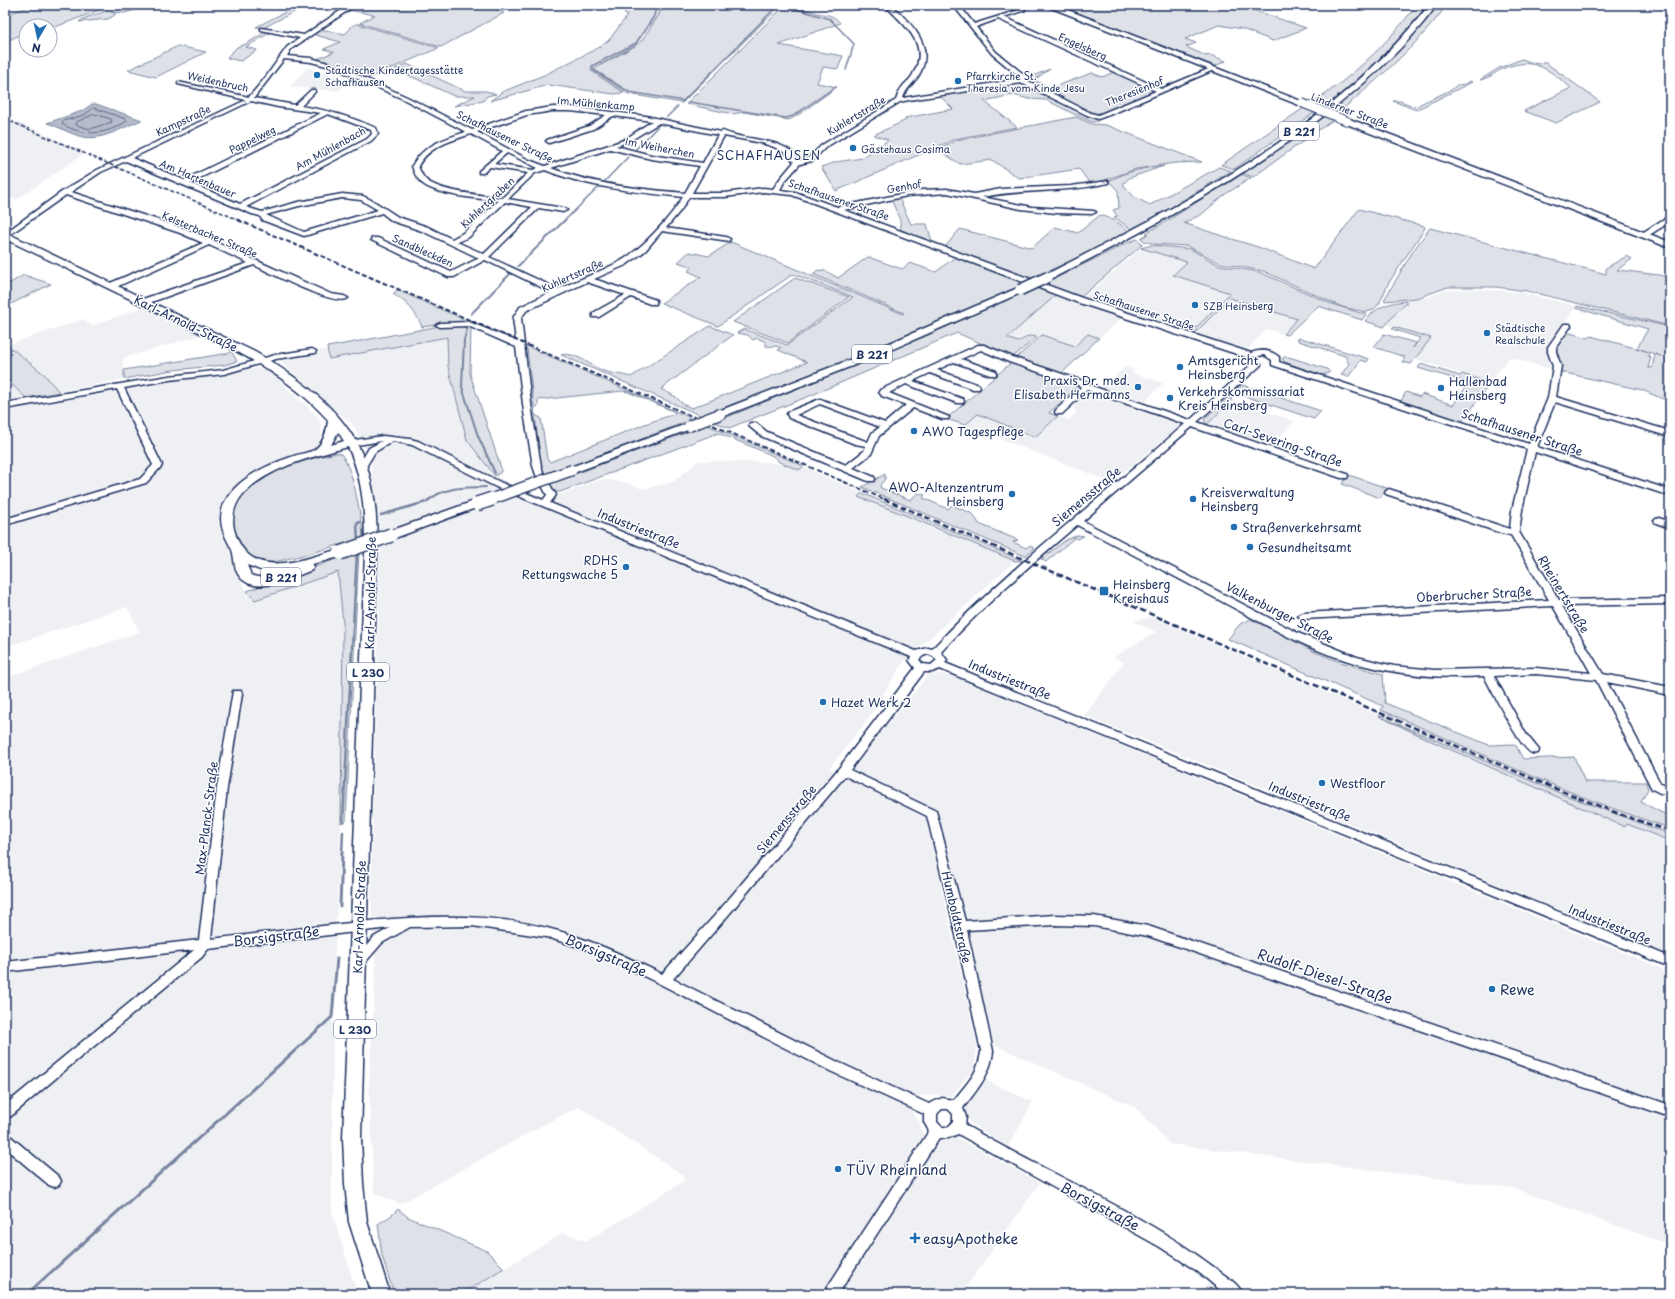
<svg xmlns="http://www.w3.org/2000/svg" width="1675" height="1299" font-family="'Playpen Sans',sans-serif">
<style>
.built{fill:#eff0f4}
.green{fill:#dee1e7;stroke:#7c88a2;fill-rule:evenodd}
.water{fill:#b5bbca;stroke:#77839f}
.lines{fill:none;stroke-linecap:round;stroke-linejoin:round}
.shore{stroke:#596789;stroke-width:1}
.stream-far3{stroke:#77839f;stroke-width:1.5}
.stream-far2{stroke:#77839f;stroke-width:2}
.stream-far1{stroke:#77839f;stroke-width:2.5}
.stream{stroke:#77839f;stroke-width:3}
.minor-casing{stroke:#1b2f5e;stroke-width:3}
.major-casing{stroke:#1b2f5e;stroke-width:3}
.minor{fill:#fff;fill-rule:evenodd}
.major{fill:#fff;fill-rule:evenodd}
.rail-far2{stroke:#1b2f5e;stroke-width:1.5;stroke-dasharray:4 2;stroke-linecap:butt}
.rail-far1{stroke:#1b2f5e;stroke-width:2;stroke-dasharray:5 2.5;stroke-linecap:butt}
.rail{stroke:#1b2f5e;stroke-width:2.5;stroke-dasharray:6 3;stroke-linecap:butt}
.major-bridge-far2-casing{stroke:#1b2f5e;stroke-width:10;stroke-linecap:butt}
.major-bridge-far1-casing{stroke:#1b2f5e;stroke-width:13;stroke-linecap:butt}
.major-bridge-casing{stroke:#1b2f5e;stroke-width:16;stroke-linecap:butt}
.major-bridge-far2{stroke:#fff;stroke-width:8}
.major-bridge-far1{stroke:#fff;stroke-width:10}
.major-bridge{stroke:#fff;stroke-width:13}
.poi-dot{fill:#1f6fb2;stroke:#fff;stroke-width:1.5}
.labels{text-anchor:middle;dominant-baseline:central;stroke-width:3;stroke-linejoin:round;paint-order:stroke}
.far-street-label{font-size:10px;fill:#1b2f5e;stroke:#fff}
.far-poi-label{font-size:10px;fill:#1b2f5e;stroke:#fff;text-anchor:start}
.shield{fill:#fff;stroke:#5f6d8e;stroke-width:1}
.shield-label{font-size:11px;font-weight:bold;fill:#1b2f5e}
.far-quarter-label{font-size:12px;letter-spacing:1px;fill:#1b2f5e;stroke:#fff}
.street-label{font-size:12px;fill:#1b2f5e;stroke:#fff}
.poi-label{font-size:12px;fill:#1b2f5e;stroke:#fff;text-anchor:start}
.near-street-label{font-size:14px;fill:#1b2f5e;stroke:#fff}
.near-poi-label{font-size:14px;fill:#1b2f5e;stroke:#fff;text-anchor:start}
</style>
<rect width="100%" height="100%" fill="#fff"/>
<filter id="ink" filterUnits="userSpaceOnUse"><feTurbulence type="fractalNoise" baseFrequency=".025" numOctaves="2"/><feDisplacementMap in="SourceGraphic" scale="8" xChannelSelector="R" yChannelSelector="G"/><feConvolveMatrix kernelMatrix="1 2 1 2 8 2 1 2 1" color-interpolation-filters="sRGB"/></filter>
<g filter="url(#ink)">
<!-- built -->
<path class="built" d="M308,67L357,83L341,88L339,91L290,87Z
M5,117L86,152L16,200L5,195Z
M1141,248L1187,262L1173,276L1230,293L1191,333L1131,315L1122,318L1099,338L1088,334L1075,346L1052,339L1037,337L1029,336L1018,342L1007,339L1056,295L1079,302Z
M1472,289L1517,292L1577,306L1548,346L1550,369L1509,357L1490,383L1415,359L1431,338L1385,324L1400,308L1406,304V301L1429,297L1443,291Z
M1230,298L1297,319L1283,334L1267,329L1247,350L1194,334Z
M141,308L202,335L123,358L124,379L59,392L45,375L7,345L84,319L91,326Z
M447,337L448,366L467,440L495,476L553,502L556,496L603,479L627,483L643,489L673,482L698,461L764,462L804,467L862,493L858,497L905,515L1015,561L904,661L866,722L829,768L926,818L977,1045L974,1069L951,1096L933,1095L920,1096L911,1111L920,1123L921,1130L925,1135L939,1142L954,1136L1040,1183L964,1290L970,1294H462L563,1233L587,1241L684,1181L682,1174L579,1107L543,1125L400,1204L374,1193L369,1085L376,967L371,897L374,767L378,642L379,527L370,455L353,425L284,365L282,361L288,358L326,349L329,359Z
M1125,367L1135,370L1132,373L1163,383L1143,404L1101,389Z
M259,368L268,370L317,416L321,424V438L325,442L316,448L279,461L250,476L237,487L229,497L222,510L219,522L238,573L245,589L255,600L338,572L343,623V703L341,824L333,985L332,1211L357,1294H5V678L140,632L127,607L5,647V410L110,390L180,379L227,375L250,369Z
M5,379L26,398L5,401Z
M1088,394H1098L1112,399L1184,424L1111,482L965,425L978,414L1035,437L1058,416L1069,420L1076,413L1072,404L1080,396Z
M1232,400L1294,421L1272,446L1209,424Z
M1152,617L1378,715L1381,710L1587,799L1670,828V834L1620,817L1562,794L1391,721L1429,740L1625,827L1627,824L1670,841V955L1166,748L1084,716L1124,662L1114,657L1156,632L1133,621Z
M938,674L950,675L1670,972V1245L1513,1188L1170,1144L1135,1107L994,1045L937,812L852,769L928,675Z
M983,1079L1033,1102L1008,1147L970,1123L966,1114V1105Z
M1212,1282L1223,1294H1192Z"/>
<!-- green -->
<path class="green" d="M34,5H155L124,13L111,12L115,13V15L108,19L79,22C83,17 99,14 106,11V9H102L58,26L50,28V26H26V32L9,40L5,37V15Z
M299,5H307L263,28L256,27Z
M358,5H485L504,13L441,47L360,23L375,15L349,10Z
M615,5H649L657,9L658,15L634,46L590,70L624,93L614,94L548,85L490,101L502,92L544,75L600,47L609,40L627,16Z
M656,5H781L682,103L628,94L592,70L635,46L642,40L659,15L660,10Z
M786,5L815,12L816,13C827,15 833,14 840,23L779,45L843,56L838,69L823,67L817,83L837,87L798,115L789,120L744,112L733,114L686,104L776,14Z
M1060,5H1239L1306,28L1273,41L1242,29L1219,25L1185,39L1196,43L1186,47L1206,56L1210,55L1226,61L1215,66L1057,6Z
M1412,5H1427C1398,44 1362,77 1325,109L1312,103C1350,79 1384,47 1412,11Z
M1436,5H1447C1417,46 1377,80 1338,113L1329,110C1366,83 1413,45 1436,5Z
M356,24H358L439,48L369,78L344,67L317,59L334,52L324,49L340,42L312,34L320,29L345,34L351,28L350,27Z
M269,30L273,31L246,47L257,50L241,61L226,58L237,47L246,44Z
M178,46L206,52L156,77L128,70Z
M1522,59L1530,62L1546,63L1600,102L1556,123L1524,111L1571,88C1547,68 1533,56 1502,69C1495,73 1487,79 1480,80L1499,68Z
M407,64L465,91H486L496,94L487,96L483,101L454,106L475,96H454L395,69Z
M1050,69L1034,80L1051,88L1092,73L1102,77L1117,71L1159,91C1143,98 1105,117 1089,113L1028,80V78Z
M1019,81L1042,91L1080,112L1097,119L1098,121L1092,122L1076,115L1046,100L1029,99L1013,95L984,101L1017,127L955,139L836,191L821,167L836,162L862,158L888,140L874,135C885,129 895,126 906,120L905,118L953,109L938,94Z
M1471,81L1472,82L1416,110L1393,101H1400L1416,107L1422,103L1451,90L1457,85L1465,84Z
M1305,107L1318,110L1234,169L1221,165Z
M1326,113L1337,119L1330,122L1253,177L1242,173Z
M1076,117L1092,124L1106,125L1202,162L1175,163L1136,169L1091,185L1079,169L1019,178L992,160L960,164L937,149L957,140Z
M1164,166L1129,178L1123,184L1134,197L1150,205L1219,167L1231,171L1150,220L1131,229L1114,217L1117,216L1113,210L1119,208L1118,191L1109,181C1125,172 1146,167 1164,166Z
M1240,174L1251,178L1224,195L1202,214L1184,223L1213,233L1258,247L1314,269L1359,209L1424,226L1425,228L1388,284L1379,304L1373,310L1366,312L1342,307L1263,271L1220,263L1187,246L1155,244L1144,241L1141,238L1148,234L1146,233L1172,218Z
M899,198L911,224H927L932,242L901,230L900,220L891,199Z
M1100,215L1116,221L1129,231L1085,254L1031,279L945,247L960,229L1032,248L1055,227L1078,233Z
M1430,228L1606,274V268L1627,256L1632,259L1617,270L1659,275L1670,278V326L1527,291L1496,287H1448L1417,298L1385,301L1384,300L1413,251Z
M1137,239L1141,242L1142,245L1081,297L1044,284L1129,242Z
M731,242L903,314L904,313L813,274L818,270L826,271L838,278L868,257L902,269L910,263L936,272L955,257L1024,282L1016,288L862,354L702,416L561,355C574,351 590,365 601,370C610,374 622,374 631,377L710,326L733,335L661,389L676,397L684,405L692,408L807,362L778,350L781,348C776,345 772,347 766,346V342L757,338L753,340L748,335L737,333L744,329L787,345L853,297L793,274L718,326L661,303L701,277L688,271L692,267L678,262L689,252L709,256Z
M1151,245L1190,249L1219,265L1259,272L1332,304L1360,313H1367L1362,320L1318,306L1287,335L1283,334L1297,319L1230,298L1194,334L1191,333L1230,293L1173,275L1187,262L1141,248Z
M24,275L51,284L5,307V286Z
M795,278L849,297L788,343L733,322Z
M1035,287L1056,295L1007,338L1018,342L1029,336L1037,337L1013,357L957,333L812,395L729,428L715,422L924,337Z
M397,290L468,321V322L441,324L422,327C416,312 407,302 393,294Z
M1406,301V304L1400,308L1384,327L1365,321C1377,306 1388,303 1406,301Z
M1577,306L1670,327V402L1642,390L1556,371L1557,351L1555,348L1566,332L1589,338L1591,336L1646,351L1649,353L1648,356L1651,357L1648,368H1652L1655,354L1661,356L1637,348L1648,329L1576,308Z
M471,325L470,374L501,468V472L495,476L467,440L448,366L447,337L329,359L327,347L333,346L440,326Z
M1394,327L1431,338L1411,364L1402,362L1405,357L1374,347L1384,334L1416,343L1413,348L1420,338L1392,329Z
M1088,334L1099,338L1061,374L1016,358L1042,335L1075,346Z
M1300,338L1304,339L1369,359L1367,362L1361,360L1348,377L1341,375L1349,364L1345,356L1299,341L1297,339Z
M5,343L45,375L59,392L26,398L5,378Z
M524,345L693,419L569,467L545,474L541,466L527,349L524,350ZM623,391L628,392L675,412L674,414L645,424L550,462L547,459L541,418L535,415L534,409L538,406V400Z
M231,351L237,361L225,365L173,370L124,379V370L229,353Z
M1284,357H1289L1327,369L1329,371V373L1321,375L1285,362L1282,359Z
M1012,362L1081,386L1082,389L1073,391L1049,413L1058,416L1035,437L978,414L965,425L946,419Z
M1421,364L1460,376L1462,374L1490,383L1462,422L1401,401L1406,392L1420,397L1422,394L1453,405L1469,383L1418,368Z
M1242,385L1321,411L1314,419L1235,393Z
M1227,398L1232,399L1207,425L1204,419Z
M707,425L804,466L799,470L779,462L776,458L769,454L718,433L560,492H555L548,484Z
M337,453L341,454C354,471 360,513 363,535L361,538C338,545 315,553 291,558C282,560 273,563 264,562C252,561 243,549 238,538C211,481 298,461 337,453Z
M885,474V479L880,485L881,488L910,500L918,493L925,495L923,498L948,509L952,505L973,514L979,524L1018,540L1013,542L1026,548L1030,545L1035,548L1025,556L862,487Z
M1349,475L1387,488L1380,498L1342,484Z
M862,493L1023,561H1015L905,515L858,497Z
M1078,535L1084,536L1078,539L1074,538L1046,562L1041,559L1066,540Z
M359,551L346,821L341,823L343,623L338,572L255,600L247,591Z
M1251,619L1315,652L1340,662L1383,674L1385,703L1489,745L1515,744L1523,759L1574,757L1585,782H1646L1648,789L1641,802L1670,817V828C1571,797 1477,751 1381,710L1383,706L1228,639L1240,624Z
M1379,716L1562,794L1670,834V841L1627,824L1625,827L1429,740Z
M398,1209L408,1217L487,1251L504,1268L462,1294H394L382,1256L378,1224L392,1215Z"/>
<!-- water -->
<path class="water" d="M92,104H96L142,120C123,127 100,143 79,136C68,133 58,126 47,123L82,111Z"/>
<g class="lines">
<!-- shore -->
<path class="shore" d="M94,108L126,119L127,121C106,135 84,137 62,124L63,121L84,115Z
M95,114L111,119L112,122L90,129L76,125L77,122Z"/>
<!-- stream-far3 -->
<path class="stream-far3" d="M786,6L830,19L854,44L846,70
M660,10L709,5
M592,68V66L636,43L654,16L655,11
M594,70L629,92L684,101
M682,102L778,5
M689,102L786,118L793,116L835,87
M667,117L678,106
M636,149L659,125
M605,181L628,157
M564,221L599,187"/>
<!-- stream-far2 -->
<path class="stream-far2" d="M518,266L565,220
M471,314L510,274
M468,326L464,340L462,387L478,436L495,473
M429,500C445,486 466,488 486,487"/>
<!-- stream-far1 -->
<path class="stream-far1" d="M381,515L426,502L430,499
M358,543L357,523L360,522
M343,821L357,552
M342,853L343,832"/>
<!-- stream -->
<path class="stream" d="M340,906L342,852
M27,1294L332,1017L337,958"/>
<defs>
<path id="minor" d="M349,5H356L291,49L287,56L311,58L338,66L407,97L472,130L526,111L553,107H570L646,116L721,132L723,131C747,142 782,136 800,160L808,158L822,145L896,100C898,95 899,90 903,86C906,82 911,79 913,74C931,43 903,25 885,5H891C911,23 936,46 919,75C914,83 906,88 903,98L1019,79L1021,78L992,54L953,5H959L974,24L1025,8V10L1004,17L1161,89L1211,68L1216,69L1114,113L1098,119L1087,115L1021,83L909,100L900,102L826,147L812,161L800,164L784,182L780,190L795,192L837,207L921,190L947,189L974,194L1001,189L1071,186L1108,181V183C1067,193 1024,189 982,197L1032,207L1094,211L1096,212L1092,214L1056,213L1021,209L947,193L907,196L844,210L1082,298L1251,353C1261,349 1271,350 1279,357V362L1529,444L1548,398L1553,366L1548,352V347L1564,324H1570L1571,326L1556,347V352L1561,366L1556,397L1670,431V437L1555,402L1537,447L1670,490V496L1535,452L1522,510L1519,532L1559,600L1670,598V604L1562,606L1603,674L1670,687V695L1607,682L1660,783L1670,786V794L1660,793L1652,789L1596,680L1536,674L1494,676L1526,734L1539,750L1538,753C1535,753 1534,754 1532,753C1520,749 1492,690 1484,676C1424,680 1366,671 1310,647C1279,633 1249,616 1219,600C1172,575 1124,550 1077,525C1030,565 983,606 941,652L947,660L945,663L1670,957V967L940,669L932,672H924L850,770L936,811L965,921L1055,915L1094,916L1148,926L1670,1105V1117L1148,936L1094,926L1055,925L967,930L993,1051C991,1074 977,1090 963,1108L966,1117L965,1125C1046,1173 1140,1211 1215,1268C1224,1275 1238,1283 1243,1294H1225L1197,1271L1160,1247L958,1134L948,1138H939L838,1294H823L929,1131L924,1122V1114L830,1071L660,984L592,951L546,937L472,926L410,927L382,943L362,966L358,968L354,966L352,963L354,960L374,937L390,928L208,949L202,957L76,1061L10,1117L5,1119V1105L194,950L5,972V962L199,940L217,788L233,691H241L242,694L227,788L211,939C251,934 291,930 331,925C403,917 476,910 547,928C588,938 625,956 662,974L717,913L839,768L915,668L909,660L911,657L496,487L412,445L393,441L375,452L364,470H358L357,468L369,448L382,441L351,446L348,445L347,443L348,441L383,436L410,439L418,441L502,483L543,500L547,495L536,475L533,466L524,412L516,347L468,326L440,327L436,325L440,323L469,322L516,341L513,318L520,307L551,292L485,260L454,277H448L371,240L372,238H378L451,272L479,258L422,231L392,221L382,213L304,236L262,220L260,216L252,214L126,161L101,172L71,192L186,229L331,294L344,296L348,298C336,308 269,272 254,265L146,304H140V300L248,263L209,245L114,288H108V284L203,243L180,233L66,195L5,238V233L63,191L97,170L246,100L178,84V82L249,97L265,78L287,47L300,38L261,30V28L304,35ZM998,19L1156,91L1098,115L1091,113L1026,80L1028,78L1027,77L996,52L976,27ZM284,59L311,62L334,68L403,99L466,132C444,139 423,145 412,166C414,173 417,179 423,184C439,196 478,198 498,201L463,233L452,239L428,227L398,217L375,202L363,196L342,194L298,202L262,212L246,207L371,141L378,134L376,128C351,117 328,110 301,106L315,92V90H311L295,105L254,98ZM251,101L278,107L321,113L184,180L132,158ZM553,111H570L606,115L589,126L547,140L546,141L549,143L593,129L613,116L652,121L624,140L545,166L529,160L477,132L527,115ZM328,114L371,130L372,134L367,139L240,204L190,183ZM659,123L718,135L703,163L651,155L616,146L628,142ZM471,134L502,151L479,171V173H483L490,167L528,173L502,198C482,195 440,192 426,180C422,176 420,171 418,166C429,146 451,141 471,134ZM724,136C747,141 780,142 794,162L779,180L773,189L763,188L725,193H692ZM610,149L651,159L700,166L685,193C640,189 594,185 551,168ZM507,153L538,168L533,170L494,164ZM545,170C589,188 636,192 683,197C671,217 640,251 619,262C599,272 578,280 558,289L489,257L539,208L563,212L567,210L563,208L508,199L535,173ZM763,192L792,195L1076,302L1249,358L1264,355L1272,360V365L1527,449L1512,510L1510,529L1392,490L1389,489L1385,492L1386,494L1501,533L1511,535L1549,600L1303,613L1298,616L1303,619L1553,606L1591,673L1536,668L1435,670L1394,666L1357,657L1298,633L1083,521L1192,427L1341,478H1347L1348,476L1347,474L1197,422L1260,366L1261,364L1257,362H1254L1190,420L1089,385L1086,382L1015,358L984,345H978L880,390L879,392L882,396L906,405L885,423L820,399L788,412L787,414L789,418L855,444L866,446L864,451L846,465L767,432L756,423H750L749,425L750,427L761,436L868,481H874L875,479L874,477L853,468L871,454L879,436L913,408L942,419H948L949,417L889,393L906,384L957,403H963L964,401L963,399L913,381L930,373L973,389H979L980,387L979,385L937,370L954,362L990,375H996V371L961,359L981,350L1009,362L1080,386L1081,387L1056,410L1055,412L1056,414H1062L1087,390L1185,424C1101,499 1010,566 932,649L928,648L916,651L550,503L556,495L544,475L541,466L532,412L521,318L526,311L587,282L625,295L593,313V317H599L631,297L650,304H656V300L594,279L626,265L645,251L662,231L729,241L730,239L726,237L666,228L681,210L689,197H725ZM342,198L361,200L378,210L304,232L266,215L299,206ZM505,202L532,207L484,254L457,242L469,237ZM820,404L880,427L872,433L868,442L796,415ZM928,654L933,656L937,660L931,665L923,664L919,660L923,656ZM845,776L927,816L954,926L981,1051C979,1073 967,1083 954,1100L942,1098L929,1104L840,1063L673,979L725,919ZM942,1109H948L953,1114V1122L948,1127H942L937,1122V1114Z
M1667,217H1670V222L1646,237H1643L1639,235Z
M312,349L316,351L315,353L276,359L224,374L169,380L124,388L162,465L161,467L146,483L5,525V519L140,479L153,465L117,389L5,409V403L169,376L223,370L275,355Z
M1659,518L1670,522V528L1656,523L1654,521L1656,519Z
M5,1134L10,1136L59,1177L61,1181L59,1185L54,1187L49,1185L5,1148Z"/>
<path id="major" d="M1044,5H1055L1306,103L1302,105H1299Z
M1429,5H1437C1401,54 1354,94 1305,130C1226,188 1139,234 1051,279H1045L1043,277L1045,275C1182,205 1333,129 1429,5Z
M1347,118L1670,242V248L1344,123L1343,121Z
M5,232L255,352C300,378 351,415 367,467C376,495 377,524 377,552L361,1138L363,1184L367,1222L390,1294H372L349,1222L345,1184L343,1138L365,552C365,517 364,480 348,447C313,457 275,465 247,490C236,500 231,514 234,529C248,584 302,559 340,549L344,550L346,553L344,556L312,564L314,567L312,570C297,576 282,583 266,585C253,587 241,583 236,570C234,564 234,555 232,550C227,539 221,531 221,518C222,485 264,466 291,457C298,454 308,453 314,450C324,443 327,431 328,420C284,370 223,344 163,315C111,290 58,264 5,239ZM338,432L344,441L331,445ZM247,565L263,571L292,569C280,574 264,581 251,575Z
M1020,287L1023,288L1025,290L1023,292L870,359L724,416L720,417L715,414L716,412L862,355Z
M689,423L693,424L695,426L693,428L576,472H568L566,470L568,468Z
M477,500L481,502L483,504L481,506L395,538H387L385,535L387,532Z"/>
</defs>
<!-- minor casing -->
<use href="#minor" class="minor-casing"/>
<!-- major casing -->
<use href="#major" class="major-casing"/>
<!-- minor -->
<use href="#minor" class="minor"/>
<!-- major -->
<use href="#major" class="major"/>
<!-- rail-far2 -->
<path class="rail-far2" d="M5,119L241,221"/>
<!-- rail-far1 -->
<path class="rail-far1" d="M238,220L886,500"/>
<!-- rail -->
<path class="rail" d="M884,499L1554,788L1622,815L1670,831"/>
<defs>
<path id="major-bridge-far2" d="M1302,103L1347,121"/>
<path id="major-bridge-far1" d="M1020,290L1048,277
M689,426L720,414
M489,500L572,470"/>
<path id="major-bridge" d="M477,504L492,499
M340,553L391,535"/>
</defs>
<!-- major-bridge-far2 casing -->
<use href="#major-bridge-far2" class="major-bridge-far2-casing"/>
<!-- major-bridge-far1 casing -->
<use href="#major-bridge-far1" class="major-bridge-far1-casing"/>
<!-- major-bridge casing -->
<use href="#major-bridge" class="major-bridge-casing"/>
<!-- major-bridge-far2 -->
<use href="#major-bridge-far2" class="major-bridge-far2"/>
<!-- major-bridge-far1 -->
<use href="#major-bridge-far1" class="major-bridge-far1"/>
<!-- major-bridge -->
<use href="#major-bridge" class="major-bridge"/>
</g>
</g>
<!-- markers -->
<g class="poi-dot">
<circle cx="317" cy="75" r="4"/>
<circle cx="958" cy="81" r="4"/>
<circle cx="853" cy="148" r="4"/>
<circle cx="1195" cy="305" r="4"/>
<circle cx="1487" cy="333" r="4"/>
<circle cx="1180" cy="367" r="4"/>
<circle cx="1138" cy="387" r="4"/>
<circle cx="1441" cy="388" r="4"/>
<circle cx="1170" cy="398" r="4"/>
<circle cx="914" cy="431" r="4"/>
<circle cx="1012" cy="494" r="4"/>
<circle cx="1193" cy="499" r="4"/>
<circle cx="1234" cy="527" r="4"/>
<circle cx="1250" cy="547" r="4"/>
<circle cx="626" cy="567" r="4"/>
<rect x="1099" y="586" width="10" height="10" rx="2"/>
<circle cx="823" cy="702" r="4"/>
<circle cx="1322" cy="783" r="4"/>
<circle cx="1492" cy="989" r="4"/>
<circle cx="838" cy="1169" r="4"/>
<path d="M913 1232h4v4h4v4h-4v4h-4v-4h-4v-4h4z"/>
</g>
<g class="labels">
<!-- far-street labels -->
<g class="far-street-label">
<text transform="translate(1083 46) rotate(24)">Engelsberg</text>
<text transform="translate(218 81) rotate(12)">Weidenbruch</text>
<text transform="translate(1134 91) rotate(-22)">Theresienhof</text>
<text transform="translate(596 103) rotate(5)">Im Mühlenkamp</text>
<text transform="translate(1350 110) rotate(21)">Linderner Straße</text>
<text transform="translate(856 115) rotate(-31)">Kuhlertstraße</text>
<text transform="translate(183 120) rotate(-25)">Kampstraße</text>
<text transform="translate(505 136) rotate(26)">Schafhausener Straße</text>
<text transform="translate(252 139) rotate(-26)">Pappelweg</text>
<text transform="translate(660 147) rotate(11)">Im Weiherchen</text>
<text transform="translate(330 148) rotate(-29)">Am Mühlenbach</text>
<text transform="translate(198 178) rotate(23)">Am Hartenbauer</text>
<text transform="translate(904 186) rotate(-10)">Genhof</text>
<text transform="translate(839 199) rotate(19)">Schafhausener Straße</text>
<text transform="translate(487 202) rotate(-43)">Kuhlertgraben</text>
<text transform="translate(210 234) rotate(23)">Kelsterbacher Straße</text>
<text transform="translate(423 250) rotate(24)">Sandbleckden</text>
<text transform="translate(572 275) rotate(-24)">Kuhlertstraße</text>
<text transform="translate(1144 310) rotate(18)">Schafhausener Straße</text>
</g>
<!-- far-poi labels -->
<g class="far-poi-label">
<text x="325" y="69">Städtische Kindertagesstätte<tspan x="325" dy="12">Schafhausen</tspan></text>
<text x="966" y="75">Pfarrkirche St.<tspan x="966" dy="12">Theresia vom Kinde Jesu</tspan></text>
<text x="861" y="148">Gästehaus Cosima</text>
<text x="1203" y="305">SZB Heinsberg</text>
<text x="1495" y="327">Städtische<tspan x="1495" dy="12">Realschule</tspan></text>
</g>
<!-- shield labels -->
<g class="shield">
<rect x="1279" y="122" width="40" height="18" rx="3"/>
<rect x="852" y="345" width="40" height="18" rx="3"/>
<rect x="261" y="568" width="40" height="18" rx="3"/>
<rect x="347" y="663" width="42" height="18" rx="3"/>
<rect x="334" y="1020" width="42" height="18" rx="3"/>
</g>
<g class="shield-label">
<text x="1299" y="131">B 221</text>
<text x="872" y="354">B 221</text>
<text x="281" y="577">B 221</text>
<text x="368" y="672">L 230</text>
<text x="355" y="1029">L 230</text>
</g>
<!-- far-quarter labels -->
<g class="far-quarter-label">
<text x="769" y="155">SCHAFHAUSEN</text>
</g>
<!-- street labels -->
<g class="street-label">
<text transform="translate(186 323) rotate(26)">Karl-Arnold-Straße</text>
<text transform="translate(1522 432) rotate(18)">Schafhausener Straße</text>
<text transform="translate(1283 442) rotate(19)">Carl-Severing-Straße</text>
<text transform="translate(1086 496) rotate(-40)">Siemensstraße</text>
<text transform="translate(639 528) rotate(22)">Industriestraße</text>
<text transform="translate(370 593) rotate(-89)">Karl-Arnold-Straße</text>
<text transform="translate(1474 594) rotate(-3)">Oberbrucher Straße</text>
<text transform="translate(1564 594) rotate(59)">Rheinertstraße</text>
<text transform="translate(1280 612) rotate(27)">Valkenburger Straße</text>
<text transform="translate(1010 679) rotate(22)">Industriestraße</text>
<text transform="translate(1310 801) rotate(22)">Industriestraße</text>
<text transform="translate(206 818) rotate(-83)">Max-Planck-Straße</text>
<text transform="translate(786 819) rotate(-50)">Siemensstraße</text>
<text transform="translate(359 917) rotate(-88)">Karl-Arnold-Straße</text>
<text transform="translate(957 917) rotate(77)">Humboldtstraße</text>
<text transform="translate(1610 924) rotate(22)">Industriestraße</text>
</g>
<!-- poi labels -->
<g class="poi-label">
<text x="1188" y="360">Amtsgericht<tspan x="1188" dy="14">Heinsberg</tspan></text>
<text x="1130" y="380" text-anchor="end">Praxis Dr. med.<tspan x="1130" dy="14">Elisabeth Hermanns</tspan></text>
<text x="1449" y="381">Hallenbad<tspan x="1449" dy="14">Heinsberg</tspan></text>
<text x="1178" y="391">Verkehrskommissariat<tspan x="1178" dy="14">Kreis Heinsberg</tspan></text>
<text x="922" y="431">AWO Tagespflege</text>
<text x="1004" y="487" text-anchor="end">AWO-Altenzentrum<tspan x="1004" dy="14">Heinsberg</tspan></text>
<text x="1201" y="492">Kreisverwaltung<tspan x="1201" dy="14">Heinsberg</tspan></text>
<text x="1242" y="527">Straßenverkehrsamt</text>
<text x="1258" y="547">Gesundheitsamt</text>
<text x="618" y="560" text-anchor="end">RDHS<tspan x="618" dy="14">Rettungswache 5</tspan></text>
<text x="1113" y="584">Heinsberg<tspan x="1113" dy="14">Kreishaus</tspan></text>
<text x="831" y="702">Hazet Werk 2</text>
<text x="1330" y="783">Westfloor</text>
</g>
<!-- near-street labels -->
<g class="near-street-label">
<text transform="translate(276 936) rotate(-7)">Borsigstraße</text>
<text transform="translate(606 955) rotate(23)">Borsigstraße</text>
<text transform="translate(1325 976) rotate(19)">Rudolf-Diesel-Straße</text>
<text transform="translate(1100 1206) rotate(28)">Borsigstraße</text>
</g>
<!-- near-poi labels -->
<g class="near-poi-label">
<text x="1500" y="989">Rewe</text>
<text x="846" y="1169">TÜV Rheinland</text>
<text x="923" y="1238">easyApotheke</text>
</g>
</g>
<!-- margin -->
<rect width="1675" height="1299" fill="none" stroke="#fff" stroke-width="20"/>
<rect x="10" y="10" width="1655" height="1279" fill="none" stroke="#1b2f5e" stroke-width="1.5" filter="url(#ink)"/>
<!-- north arrow -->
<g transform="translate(38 38) rotate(189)"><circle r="19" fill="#ffffff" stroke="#a4acbf"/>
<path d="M0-3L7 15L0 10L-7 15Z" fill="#1f6fb2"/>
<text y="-6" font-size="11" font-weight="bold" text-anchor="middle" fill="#1b2f5e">N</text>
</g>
</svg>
